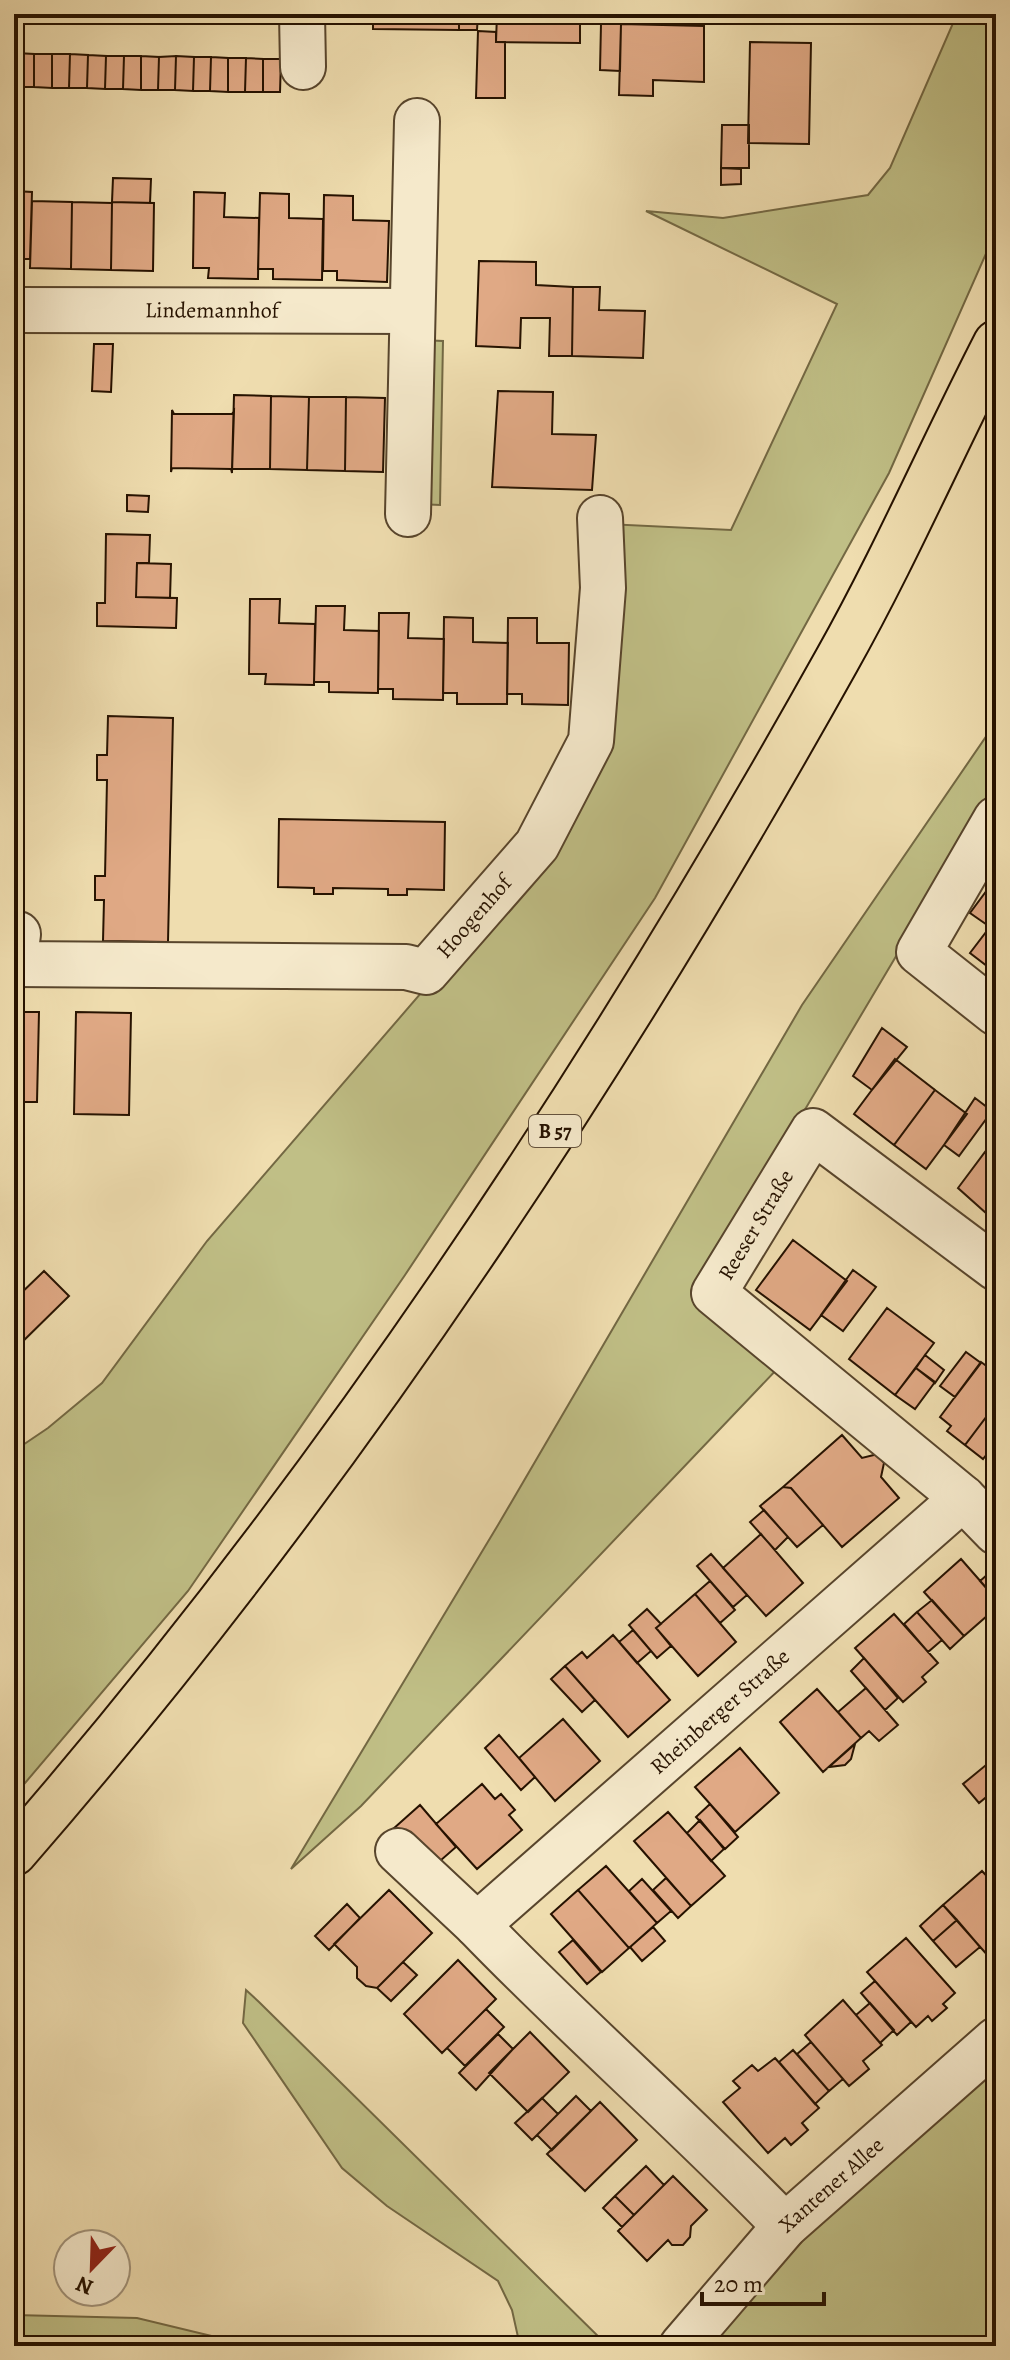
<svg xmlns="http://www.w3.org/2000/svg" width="1010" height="2360" font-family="Alegreya,serif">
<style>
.green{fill:#c0bf86;stroke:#736843;stroke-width:2}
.building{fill:#e0a985;stroke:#261200;stroke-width:2}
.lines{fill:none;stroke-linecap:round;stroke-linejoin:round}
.minor-casing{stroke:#58452c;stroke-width:48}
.major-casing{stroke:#261200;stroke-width:48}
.minor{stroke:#f5e9cb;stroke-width:44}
.major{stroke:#efddaf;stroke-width:44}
.labels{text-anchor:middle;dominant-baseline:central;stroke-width:6;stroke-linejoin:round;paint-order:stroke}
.shield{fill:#f5e9cb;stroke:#64523d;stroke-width:2}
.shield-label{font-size:20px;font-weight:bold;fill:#261200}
.street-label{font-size:22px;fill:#261200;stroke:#f5e9cb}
</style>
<rect width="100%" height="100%" fill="#efddaf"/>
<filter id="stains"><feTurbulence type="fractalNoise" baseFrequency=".0025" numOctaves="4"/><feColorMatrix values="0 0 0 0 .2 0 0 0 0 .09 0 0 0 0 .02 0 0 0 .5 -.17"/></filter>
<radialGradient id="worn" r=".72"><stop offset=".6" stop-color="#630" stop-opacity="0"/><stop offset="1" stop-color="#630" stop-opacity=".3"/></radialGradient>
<!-- green -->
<path class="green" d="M957,14H996V231L889,473L655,898L405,1275L188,1591L14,1796V1451L48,1428L102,1383L207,1241L453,956L606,728L607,524L731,530L837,304L646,211L723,218L868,195L890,168Z
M420,340L443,341L440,505L418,504Z
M996,722V788L693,1298L779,1367L361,1806L291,1869L498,1525L802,1005Z
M246,1990L259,2002L608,2346H520L512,2310L498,2281L387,2206L342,2168L243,2023Z
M996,2064V2346H704L770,2266Z
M14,2315L137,2318L253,2346H14Z"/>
<!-- building -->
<path class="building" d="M373,14H459V30L373,29Z
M459,14H478L477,30H459Z
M497,14H580V43L496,42Z
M601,24H621L620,71L600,70Z
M621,24L704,26V82L653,80V96L619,95Z
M478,31L496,32V42H505V98H476Z
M750,42L811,43L809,144L748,143Z
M16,53L34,54V87H16Z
M34,54H52V88L34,87Z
M52,54H70L69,88H52Z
M70,54L88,55L87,88H69Z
M88,55L106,56L105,89L87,88Z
M106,56H124L123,89H105Z
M124,56H141V90L123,89Z
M141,56L159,57L158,90H141Z
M176,56L175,90H158L159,57Z
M176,56L194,57L193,91L175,90Z
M194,57H211L210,91H193Z
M211,57L228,58V92L210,91Z
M228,58H246L245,92H228Z
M246,58L263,59V92H245Z
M263,59H281L280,92H263Z
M722,125H749V168H721Z
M721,168L741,169V184L721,185Z
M113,178L151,179L150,203L112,202Z
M14,191L32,192L30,259H14Z
M194,192L225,193L224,217L259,218L258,279L208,278L209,268H193Z
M260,193L289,194V218L323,219L322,280L273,279V269H258Z
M324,195L353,196V220L389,221L387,282L337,280V271H323Z
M32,201L72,202L71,269L30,268Z
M72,202L112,203L111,270L71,269Z
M112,202L154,203L153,271L111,270Z
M479,261L536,262V285L573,287L572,356H549L550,318H521L520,348L476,346Z
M573,287H600L599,310L645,311L643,358L572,356Z
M94,344H113L111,392L92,391Z
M498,391L553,392L552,434L596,435L592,490L492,487Z
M234,395L271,396L270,469H232Z
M271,396L309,397L307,470L270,469Z
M309,397H346L345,471L307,470Z
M346,397L385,398L383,472L345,471Z
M172,410L174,414H232L234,411L232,473L231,469L172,468L171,472Z
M127,495L149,496L148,512L127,511Z
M106,534L150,535L149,563H137L136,597L177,598L176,628L97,626V603H105Z
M137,563L171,564L170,598L136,597Z
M250,599H280L279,623L315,624L314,685L265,684L266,674H249Z
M316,606H345L344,630L379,631L378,693L329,692V682H314Z
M379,613H409L408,638L444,639L443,700L393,699V689H378Z
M444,617L473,618V642L508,643L507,704H457V693H443Z
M508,618H537V643H569L568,705L522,704V694H507Z
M108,716L173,718L168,942L103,941L104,900H95V876H105L107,780H97V755H107Z
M279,819L445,822L444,890L407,889V895H388V889L333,888V894H314V888L278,887Z
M996,878V919L990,927L970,913Z
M996,919V973L970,953Z
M14,1012H39L37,1102H14Z
M76,1012L131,1013L129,1115L74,1114Z
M882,1028L907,1047L872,1090L853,1076Z
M895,1059L935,1090L894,1145L854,1114Z
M935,1090L967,1114L926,1169L894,1145Z
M975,1098L992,1111L959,1156L944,1145Z
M985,1152L996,1160V1222L958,1188Z
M793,1240L847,1281L810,1330L756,1290Z
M853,1270L876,1287L843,1331L821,1315Z
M44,1271L69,1296L14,1350V1300Z
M887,1308L934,1343L895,1395L849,1359Z
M966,1352L981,1363L955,1397L940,1386Z
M925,1355L944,1370L935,1383L916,1368Z
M981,1362L996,1373V1404L965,1445L947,1431L951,1426L940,1417Z
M916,1368L935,1382L915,1409L895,1395Z
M996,1404V1460L987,1454L983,1459L965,1445Z
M842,1435L862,1458L878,1454L884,1463L881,1477L899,1498L842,1547L791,1488L783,1487Z
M783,1487L791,1488L823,1525L797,1547L760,1506Z
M764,1510L788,1537L775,1550L750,1522Z
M761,1534L803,1583L766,1616L723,1568Z
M711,1554L747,1595L733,1607L697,1566Z
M961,1559L996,1599V1608L964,1636L924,1592Z
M996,1567V1599L980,1581Z
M710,1581L735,1610L720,1623L695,1594Z
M695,1594L736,1642L698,1676L656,1628Z
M932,1600L964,1636L950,1649L917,1612Z
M647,1609L661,1624L656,1628L671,1646L657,1658L629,1625Z
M917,1612L942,1640L928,1652L904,1624Z
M894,1614L938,1663L922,1677L926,1682L903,1702L855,1648Z
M633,1630L651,1651L637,1663L619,1642Z
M613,1635L670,1700L628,1737L565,1666L582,1652L587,1658Z
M864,1658L898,1698L885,1710L851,1671Z
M565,1666L595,1700L582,1712L551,1679Z
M866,1688L898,1725L879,1741L869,1731L861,1738L838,1712Z
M817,1689L861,1738L823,1772L780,1722Z
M563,1719L600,1761L555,1801L519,1758Z
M499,1735L535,1777L521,1790L485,1748Z
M855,1744L851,1759L845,1765L829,1767Z
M740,1748L779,1793L735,1832L695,1787Z
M986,1765L996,1775V1789L979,1803L963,1784Z
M482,1784L495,1799L501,1794L515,1810L509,1815L522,1830L477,1869L436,1824Z
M710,1804L738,1837L725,1849L696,1817Z
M420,1805L456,1847L432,1868L393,1829Z
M668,1812L725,1876L691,1906L634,1841Z
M700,1820L724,1849L711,1861L687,1833Z
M606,1866L657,1923L629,1948L578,1890Z
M982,1871L996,1886V1953L990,1958L943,1905Z
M666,1878L691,1906L678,1918L653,1890Z
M642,1879L671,1911L657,1923L629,1891Z
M389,1890L432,1933L377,1988L366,1986L357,1978V1967L334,1944Z
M578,1890L629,1948L602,1972L551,1914Z
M347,1904L360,1918L329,1950L315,1936Z
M943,1905L957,1920L933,1941L920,1926Z
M957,1920L980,1947L956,1967L933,1941Z
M653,1927L665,1941L642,1961L630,1947Z
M906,1938L955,1993L943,2004L947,2008L932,2021L928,2016L916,2027L867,1972Z
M573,1940L601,1972L587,1984L559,1952Z
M458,1960L496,1999L442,2053L404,2014Z
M403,1962L417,1975L391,2001L377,1988Z
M875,1981L911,2022L897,2035L861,1993Z
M843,2000L882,2045L863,2061L869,2069L849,2086L805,2035Z
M870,2003L894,2030L880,2043L856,2015Z
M486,2009L504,2027L465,2066L447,2048Z
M530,2032L569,2072L528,2112L489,2073Z
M498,2034L513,2049L476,2090L459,2073Z
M811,2042L843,2079L829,2091L797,2054Z
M793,2050L829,2091L815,2104L779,2062Z
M775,2058L819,2108L802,2123L808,2130L791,2145L785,2138L768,2153L723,2102L740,2088L733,2081L752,2065L758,2071Z
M576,2096L591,2111L552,2150L537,2135Z
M542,2098L558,2114L532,2140L515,2123Z
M600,2102L637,2140L585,2191L547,2154Z
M646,2166L664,2185L634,2215L615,2196Z
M673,2176L707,2210L691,2226L690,2237L683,2245H672L668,2240L647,2261L618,2231Z
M615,2196L634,2215L622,2227L603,2208Z"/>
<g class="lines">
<defs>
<g id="minor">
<path d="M302,14L303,67"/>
<path id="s1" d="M14,310L411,311"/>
<path d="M408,514L417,121"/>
<path d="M996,819L919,952L996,1013"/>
<path id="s2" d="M14,934H18L14,964L406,967L426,972L537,845L591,741L603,588L600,518"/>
<path d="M996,1268L813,1131L714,1293L963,1498L996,1532"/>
<path d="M398,1851L477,1925"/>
<path id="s3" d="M785,2226C685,2122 576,2028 477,1925L963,1498"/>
<path id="s4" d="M682,2346L785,2226L996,2040"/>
</g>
<path id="major" d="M14,1853C331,1489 602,1081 837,660C895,557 942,448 996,343"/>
</defs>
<!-- minor casing -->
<use href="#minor" class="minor-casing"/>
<!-- major casing -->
<use href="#major" class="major-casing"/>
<!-- minor -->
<use href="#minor" class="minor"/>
<!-- major -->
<use href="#major" class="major"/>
</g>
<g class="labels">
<!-- shield labels -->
<rect class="shield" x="529" y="1115" width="52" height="32" rx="6"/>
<g class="shield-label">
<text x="555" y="1131">B 57</text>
</g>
<!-- street labels -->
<g class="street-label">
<text stroke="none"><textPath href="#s1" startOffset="198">Lindemannhof</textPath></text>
<text stroke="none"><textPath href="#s2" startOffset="520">Hoogenhof</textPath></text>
<text transform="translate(756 1225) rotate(-59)">Reeser Straße</text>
<text stroke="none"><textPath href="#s3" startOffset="754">Rheinberger Straße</textPath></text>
<text stroke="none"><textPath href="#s4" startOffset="220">Xantener Allee</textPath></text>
</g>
</g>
<!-- margin -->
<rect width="1010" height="2360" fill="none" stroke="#efddaf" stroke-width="48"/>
<rect x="16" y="16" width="978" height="2328" fill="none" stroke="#261200" stroke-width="4"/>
<rect x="24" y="24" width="962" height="2312" fill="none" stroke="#261200" stroke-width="2"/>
<!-- north arrow -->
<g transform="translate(92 2268) rotate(203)"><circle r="38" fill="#f5e9cb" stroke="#a2937a" stroke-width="2"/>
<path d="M0-6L14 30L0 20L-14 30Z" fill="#8f2418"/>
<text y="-12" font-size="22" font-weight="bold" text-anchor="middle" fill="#261200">N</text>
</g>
<!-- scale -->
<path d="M702 2292v12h122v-12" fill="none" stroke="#261200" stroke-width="4"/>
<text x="714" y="2292" font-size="24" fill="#261200" stroke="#f5e9cb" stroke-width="6" paint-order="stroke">20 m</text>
<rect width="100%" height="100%" filter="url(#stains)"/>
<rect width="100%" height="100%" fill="url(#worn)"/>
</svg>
